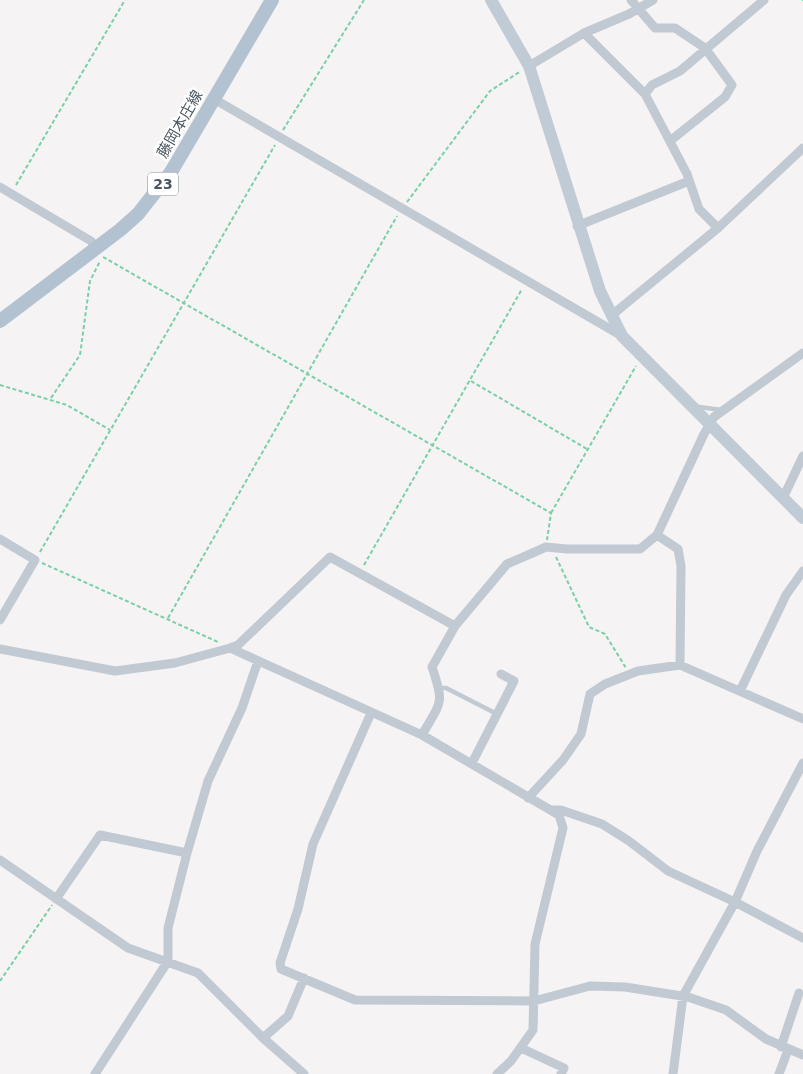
<svg xmlns="http://www.w3.org/2000/svg" width="803" height="1074" font-family="'DejaVu Sans','Noto Sans JP',sans-serif">
<style>
.lines{fill:none;stroke-linecap:round;stroke-linejoin:round}
.path{stroke:#7ad0a6;stroke-width:2;stroke-dasharray:4 2.5;stroke-linecap:butt}
.lane{stroke:#c1cad2;stroke-width:4.5}
.street{stroke:#c1cad2;stroke-width:9}
.secondary{stroke:#c1cbd6;stroke-width:12}
.primary{stroke:#b3c2d1;stroke-width:14}
.labels{text-anchor:middle;dominant-baseline:central;stroke-width:5;stroke-linejoin:round;paint-order:stroke}
.shield{fill:#fff;stroke:#808990;stroke-width:1}
.shield-label{font-size:14px;font-weight:bold;fill:#4a5661}
.street-label{font-size:15px;fill:#4a5661;stroke:#fff}
</style>
<rect width="100%" height="100%" fill="#f5f3f3"/>
<g class="lines">
<!-- path -->
<path class="path" d="M803,0V1
M283,130L364,0
M16,185L125,0
M407,202L490,91L521,71
M103,257L551,513L547,540
M471,381L587,449
M0,385L67,405L110,430
M51,398L80,355L90,281L100,261
M551,513L636,366
M40,552L275,145
M556,557L589,627L605,634L626,668
M42,563L218,642
M364,565L522,289
M168,618L397,216
M0,981L52,905"/>
<!-- lane -->
<path class="lane" d="M699,407L722,410
M439,688H446L497,714"/>
<!-- street -->
<path class="street" d="M631,0L655,28H675L705,48L732,85L725,97L670,141
M584,33L645,94
M529,66L584,33L629,14L653,0
M214,99L622,336
M0,187L91,241L97,249
M577,226L689,181
M718,228L699,209L687,174L645,94L652,85L680,71L764,0
M612,315L718,228L803,148
M783,498L803,456
M657,535L678,549L681,566L680,665
M0,539L35,560L0,620
M230,648L422,735L559,815L563,828L535,944L533,1030L511,1061L497,1074
M0,649L115,671L175,663L230,648L238,645L330,557L455,626
M740,691L786,595L803,571
M371,713L313,844L298,909L280,963L281,969L355,1000L534,1001L590,986L625,987L688,997L726,1010L766,1039L803,1055
M422,735C441,701 445,705 432,667L455,626L507,564L546,547L567,549H640L657,535L704,434L714,417L803,353
M472,763L514,681L501,674
M528,798L563,760L581,734L590,694L605,684L638,671L680,665L803,719
M554,810H561L602,824L629,841L668,871L735,902L803,938
M0,860L128,948L198,973L263,1038L304,1074
M56,899L100,835L187,853
M263,1038L288,1016L304,978
M781,1047L799,993
M521,1048L564,1068L561,1074
M95,1074L168,961V928L187,853L208,781L242,708L258,661
M673,1074L683,996L735,902L757,851L803,763
M779,1074L788,1050"/>
<!-- secondary -->
<path class="secondary" d="M491,0L529,66L600,291L622,336L803,518"/>
<!-- primary -->
<path class="primary" d="M0,321L120,230L138,214L171,172L272,0"/>
</g>
<g class="labels">
<!-- shield labels -->
<rect class="shield" x="148" y="172.5" width="30" height="23" rx="4"/>
<g class="shield-label">
<text x="163" y="184">23</text>
</g>
<!-- street labels -->
<g class="street-label">
<text transform="translate(180 124) rotate(-60)">藤岡本庄線</text>
</g>
</g>
</svg>
